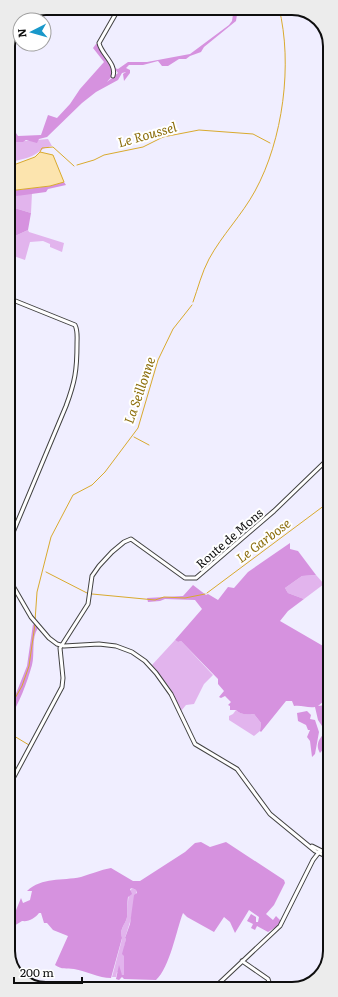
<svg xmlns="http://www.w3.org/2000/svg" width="338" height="997" font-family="Literata,serif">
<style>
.green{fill:#e2b4ed}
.forest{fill:#d692df}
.water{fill:#fce4ae;stroke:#d9aa2e}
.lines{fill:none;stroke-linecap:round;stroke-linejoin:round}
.stream{stroke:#d9aa2e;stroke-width:1}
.minor-casing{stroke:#414141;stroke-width:5}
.minor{stroke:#fff;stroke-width:3}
.labels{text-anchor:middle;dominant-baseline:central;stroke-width:4;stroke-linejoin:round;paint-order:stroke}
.street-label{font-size:12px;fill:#0e0e0e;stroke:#fff}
.water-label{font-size:13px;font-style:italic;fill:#8c6e0c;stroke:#fff}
.rim{fill:none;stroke:#0e0e0e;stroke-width:2}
</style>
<rect width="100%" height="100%" fill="#f0eeff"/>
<!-- green -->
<path class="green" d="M8,137L14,139V142L48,139L52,146C39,149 41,152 32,156C24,160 16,159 8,165Z
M26,193H32L31,213L8,206V195L17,196Z
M28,230L29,232L64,243L62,252L50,247V244L43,241L30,242L25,260L8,254V236H15Z
M316,575L324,584L304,599L288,593L285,588L302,576Z
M175,640L178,642L181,641L213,675L204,684L194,704L186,705L181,711L170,688L152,665Z
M236,710C241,715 248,715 254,714L261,723L260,731L254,736L229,720V716L233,714Z
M132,888L136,890C138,898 128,929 125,938L126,939L124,948V976L117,972L116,977H112L122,939C119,928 126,924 127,917C129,907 126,897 132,888Z"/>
<!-- forest -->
<path class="forest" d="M234,8H238L236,21L204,47L201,52L190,56L186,59H179L168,66H162L158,61L143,65H129L126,68L130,70V73L124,81L123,74L126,72L122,73L118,80L96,92L82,103L47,137L39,139L37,143L26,140L23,142H14V138L9,135L11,127H12L18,136L41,135L48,115L57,118L70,104L80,89L104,62L93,48L96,44H98C101,58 112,61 112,76L107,82L118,73L114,68L118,69L128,62H147L190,54L229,25L232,21Z
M64,182L66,185L48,189L46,192L17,196L8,195V191L50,186Z
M8,206L31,213L28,230L15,236H8Z
M290,543V549L298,551L316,575L302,576L285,588L288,593L304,599L288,611L280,621L330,650V696L318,706L326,705L330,701V743H326V746L320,753C315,745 319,738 326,732L318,720L315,707C307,708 302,705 294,706L292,701H286L261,732L260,731L261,723L254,714C247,715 241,715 236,710H230V706L228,705L231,702L225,696L221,698L219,697L224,691L218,684V679L181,641L178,642L175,640L202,609L195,600L165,599L160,601L148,602L147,598L183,596L193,585L206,595L208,594L218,600L228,587L234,588L248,572Z
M33,624L38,628C31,638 35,654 32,665C27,683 19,704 9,719V711L27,666Z
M307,711L311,715L310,719L315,720L319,732L315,754L312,757L310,741L307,737L310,730H308L306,725L298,721L297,713Z
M201,842L210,847L226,842L284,880L285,883L274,905L266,914L273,920L276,916L281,921L276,927L268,932L257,926L255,930L251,928L253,924L247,921L251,914L256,917V922H258L259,917L249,910L235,933L230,922L224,917L214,932L187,917L183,913C176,931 170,967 156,980L124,979L122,977L119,980L116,979L119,965L122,975H124V956L122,954L126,939L125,938L130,924L134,895L137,893L136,890L132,888L130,889L132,894L128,897C127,903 128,911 127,917C126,924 119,928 122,938L111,978C99,978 86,971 74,969C66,968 62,970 55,965L68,936L53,930L47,923H44L41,913H39C35,918 29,922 22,921L9,929V920H12L21,898L23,903L30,900L32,891H27C42,877 62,881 81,877C91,874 100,870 111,868L133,881H140L185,852L195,843Z"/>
<!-- water -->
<path class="water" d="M40,152L53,155L64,182L50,186L8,191V167L35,157Z"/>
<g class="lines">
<!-- stream -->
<path class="stream" d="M40,152L42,148L53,147L74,166
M77,165L94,160L104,155L143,147L163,137L199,130L253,134L270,143
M193,302C198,288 202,272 209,259C222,235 242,215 255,191C283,140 293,64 279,8
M134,437L149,445
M46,572L87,593
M207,593L329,502
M92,594L155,600L164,597L185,598L205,594
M35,621L37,592L51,537L73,495L92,485L105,472L138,428L158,360L173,329L192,305
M9,717L14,700L22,686L29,666L35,624
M9,733L29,745"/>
<defs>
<path id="minor" d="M113,76C117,64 101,54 99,43L119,8
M8,298L75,325C78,331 77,337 77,344C77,370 75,382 66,406L9,542
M9,579L31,617L49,638L57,644L64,646L99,644L116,646L132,652L145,661L156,673L171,694L195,744L237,769L270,814L315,851L330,858
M9,786L62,687L63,678L60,648L88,604L92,576L99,566L112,552L124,542L131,539L185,578H196L274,511L329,458
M312,846L330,855
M242,961L268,979L270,985L268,988
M214,988L280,926L313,860L320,851"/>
</defs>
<!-- minor casing -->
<use href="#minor" class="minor-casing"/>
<!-- minor -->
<use href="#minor" class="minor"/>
</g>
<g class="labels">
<!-- street labels -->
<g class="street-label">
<text transform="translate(229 538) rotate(-41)">Route de Mons</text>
</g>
<!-- water labels -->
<g class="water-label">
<text transform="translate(147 134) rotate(-16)">Le Roussel</text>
<text transform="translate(139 390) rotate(-71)">La Seillonne</text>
<text transform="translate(263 540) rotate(-37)">Le Garbose</text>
</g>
</g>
<!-- crop -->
<path d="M0 0H338V997H0ZM46 15H292A31 31 0 0 1 323 46V951A31 31 0 0 1 292 982H46A31 31 0 0 1 15 951V46A31 31 0 0 1 46 15Z" fill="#ececec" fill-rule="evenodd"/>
<path class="rim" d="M46 15H292A31 31 0 0 1 323 46V951A31 31 0 0 1 292 982H46A31 31 0 0 1 15 951V46A31 31 0 0 1 46 15Z"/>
<!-- north arrow -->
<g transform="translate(32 32) rotate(264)"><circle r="19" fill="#ffffff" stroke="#9f9f9f"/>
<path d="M0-3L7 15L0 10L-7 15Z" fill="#1998ca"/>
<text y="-6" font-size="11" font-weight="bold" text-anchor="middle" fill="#0e0e0e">N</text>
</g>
<!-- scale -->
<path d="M14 977v6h68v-6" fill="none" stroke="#0e0e0e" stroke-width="2"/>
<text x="20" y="977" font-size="12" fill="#0e0e0e" stroke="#ffffff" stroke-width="3" paint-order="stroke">200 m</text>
</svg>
